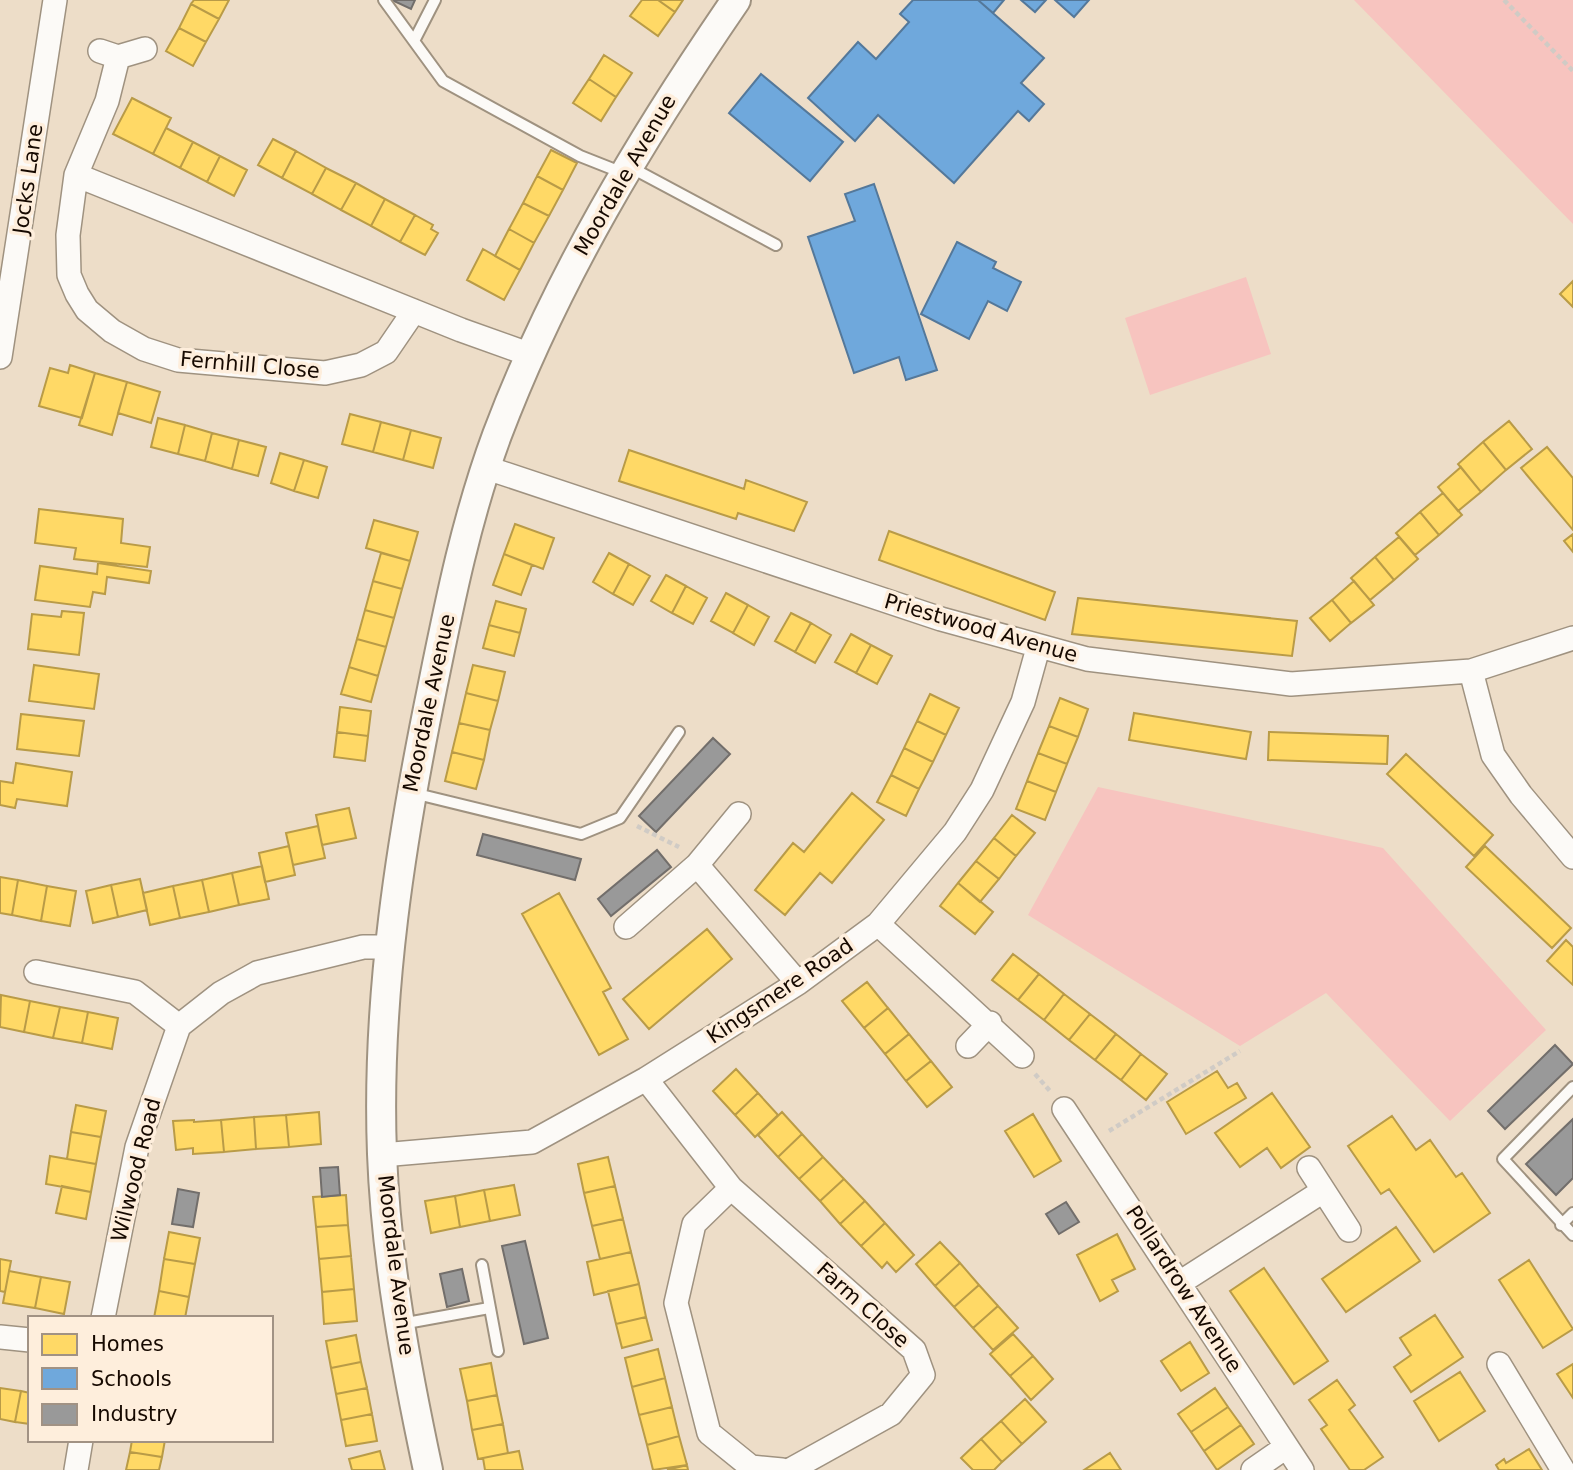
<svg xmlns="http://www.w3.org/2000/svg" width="1573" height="1470" font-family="'DejaVu Sans',sans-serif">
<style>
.green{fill:#f7c4bf}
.homes{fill:#ffd966;stroke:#b99b47;stroke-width:2}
.schools{fill:#6fa8dc;stroke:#54789a;stroke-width:2}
.industry{fill:#999;stroke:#726e6b;stroke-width:2}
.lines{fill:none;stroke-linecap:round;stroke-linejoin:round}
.service-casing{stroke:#9f9280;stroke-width:14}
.minor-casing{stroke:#9f9280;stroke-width:26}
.tertiary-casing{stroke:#9f9280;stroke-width:32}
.path{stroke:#d0cbc5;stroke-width:4.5;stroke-dasharray:5 3.5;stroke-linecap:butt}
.service{stroke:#fcfaf7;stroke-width:10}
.minor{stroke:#fcfaf7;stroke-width:23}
.tertiary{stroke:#fcfaf7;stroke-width:28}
.labels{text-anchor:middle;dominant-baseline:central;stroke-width:7;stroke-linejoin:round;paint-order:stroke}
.street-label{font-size:21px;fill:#160900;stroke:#feeedc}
</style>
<rect width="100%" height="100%" fill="#edddc8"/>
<!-- green -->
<path class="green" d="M1354,0H1573V224Z
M1246,277L1271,354L1150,395L1125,318Z
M1098,787L1383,848L1546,1030L1450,1121L1326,993L1240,1046L1028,915Z"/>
<!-- homes -->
<path class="homes" d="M194,0H229L219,19L191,4Z
M642,0H658L675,12L658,36L630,16Z
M658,0H683L675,12Z
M191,4L219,19L206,42L179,28Z
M179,28L206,42L193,66L166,51Z
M604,55L632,73L616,97L589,79Z
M589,79L616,97L601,121L573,103Z
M132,98L171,118L153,154L113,134Z
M166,128L193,142L180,168L153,154Z
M273,139L296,151L282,178L258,165Z
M193,142L220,156L207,182L180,168Z
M551,150L577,163L563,190L537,176Z
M296,151L326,168L312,194L282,178Z
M220,156L247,170L234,196L207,182Z
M326,168L356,183L341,210L312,194Z
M537,176L563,190L549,216L523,203Z
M356,183L385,199L371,226L341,210Z
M385,199L415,215L400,242L371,226Z
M523,203L549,216L534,243L509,229Z
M415,215L433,225L431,229L438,233L425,255L400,242Z
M509,229L534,243L520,270L495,256Z
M483,249L520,270L504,300L467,280Z
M1573,281V307L1560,294Z
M70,365L95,373L82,418L39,406L50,368L68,373Z
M95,373L127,382L112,435L79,425Z
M127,382L160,392L151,423L118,413Z
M350,414L381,422L373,452L342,444Z
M158,418L185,425L178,454L151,447Z
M1509,421L1532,449L1506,470L1483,442Z
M381,422L411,430L403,460L373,452Z
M185,425L212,433L205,461L178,454Z
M411,430L441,438L433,468L403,460Z
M212,433L239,440L232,469L205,461Z
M239,440L266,447L258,476L232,469Z
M1483,442L1506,470L1481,492L1458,464Z
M1547,447L1573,478V530L1521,468Z
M629,450L744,489L746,480L807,502L794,531L738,513L736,519L619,481Z
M280,453L304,460L294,491L271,483Z
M304,460L327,467L318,498L294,491Z
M1461,467L1481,492L1458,511L1438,487Z
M1443,493L1462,515L1439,535L1420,512Z
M39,509L123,519L121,543L150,547L147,567L74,559L76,548L35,543Z
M1420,512L1439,535L1415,555L1396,533Z
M374,520L418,532L410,561L366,548Z
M515,524L554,538L543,569L504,554Z
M889,531L1055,592L1045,620L879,560Z
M1573,534V552L1564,541Z
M1399,537L1418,559L1394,580L1375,557Z
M381,553L410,561L402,589L373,581Z
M609,553L629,564L613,594L593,582Z
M504,554L532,565L521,595L493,585Z
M1375,557L1394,580L1370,600L1351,578Z
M98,563L151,571L149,583L107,577L105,594L93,592L90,607L35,600L40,566L97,574Z
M629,564L650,576L633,605L613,594Z
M666,575L686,586L672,613L651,601Z
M373,581L402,589L394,618L365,610Z
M1354,581L1374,605L1351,623L1332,600Z
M686,586L707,598L693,624L672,613Z
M726,593L748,605L733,633L711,621Z
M1078,598L1297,621L1292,656L1072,634Z
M1332,600L1351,623L1330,641L1310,618Z
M496,601L526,609L520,633L489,625Z
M748,605L769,617L754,645L733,633Z
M365,610L394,618L386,647L357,639Z
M62,611L84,613L79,655L28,649L32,614L61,617Z
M791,613L811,623L795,652L775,641Z
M811,623L831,635L815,663L795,652Z
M489,625L520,633L514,656L483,648Z
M851,634L871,645L856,673L835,662Z
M357,639L386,647L378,676L349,667Z
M871,645L892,656L877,684L856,673Z
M34,665L99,674L94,709L29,701Z
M473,665L505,672L498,701L466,693Z
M349,667L378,676L371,702L341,694Z
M466,693L498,701L490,730L459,723Z
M930,694L959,708L946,735L917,721Z
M1060,698L1088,709L1078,737L1049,726Z
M340,707L371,711L368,736L337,732Z
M1134,713L1251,732L1246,759L1129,740Z
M21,714L84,721L79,756L17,749Z
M917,721L946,735L933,762L904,748Z
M459,723L490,730L484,760L452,752Z
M1049,726L1078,737L1067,764L1038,753Z
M337,732L368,736L365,761L334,757Z
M1269,732L1388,736L1387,764L1268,760Z
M904,748L933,762L919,789L891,775Z
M452,752L484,760L476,789L445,781Z
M1038,753L1067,764L1056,792L1027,781Z
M1406,754L1493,835L1474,856L1387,774Z
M16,763L72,772L67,806L17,799L15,808L0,805V781L13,783Z
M891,775L919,789L906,816L877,802Z
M1027,781L1056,792L1045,820L1016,809Z
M852,793L884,820L832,883L820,873L785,915L755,890L793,843L804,852Z
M349,808L356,838L322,845L316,815Z
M1012,815L1035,833L1016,856L994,838Z
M318,826L325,858L293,865L286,833Z
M994,838L1016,856L999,879L976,861Z
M289,846L295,875L265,882L259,853Z
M1485,846L1571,928L1552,948L1466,867Z
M976,861L999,879L980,902L958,883Z
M262,866L269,899L239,905L232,873Z
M232,873L239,905L209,912L202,880Z
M0,877L18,880L12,915L0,913Z
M140,879L147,910L118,917L111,885Z
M18,880L47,886L41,921L12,915Z
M202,880L209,912L180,918L173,886Z
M958,883L993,912L975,934L940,906Z
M111,885L118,917L93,923L86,891Z
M47,886L76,891L70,926L41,921Z
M173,886L180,918L150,925L143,893Z
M559,893L611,988L603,992L628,1039L599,1055L522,914Z
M707,929L732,959L649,1029L623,999Z
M1566,940L1573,947V985L1547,961Z
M1013,954L1039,974L1018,1000L992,980Z
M1039,974L1064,994L1044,1020L1018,1000Z
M867,982L888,1008L864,1028L842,1001Z
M1064,994L1090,1014L1069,1040L1044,1020Z
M1,995L30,1001L24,1032L0,1027Z
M30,1001L60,1007L53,1038L24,1032Z
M60,1007L88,1012L82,1043L53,1038Z
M888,1008L909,1034L885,1054L864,1028Z
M88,1012L118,1018L112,1049L82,1043Z
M1090,1014L1116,1034L1095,1060L1069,1040Z
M909,1034L931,1061L906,1081L885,1054Z
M1116,1034L1141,1054L1121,1080L1095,1060Z
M1141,1054L1167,1074L1146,1100L1121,1080Z
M931,1061L952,1087L927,1107L906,1081Z
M736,1069L758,1093L735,1115L713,1091Z
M1217,1071L1228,1088L1237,1083L1246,1098L1186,1134L1167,1102Z
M758,1093L778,1115L755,1137L735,1115Z
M1272,1093L1310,1147L1281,1168L1267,1148L1240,1167L1215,1133Z
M76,1105L106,1111L101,1137L71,1132Z
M319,1112L321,1144L289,1147L286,1115Z
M782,1112L802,1134L778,1157L758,1135Z
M1033,1114L1061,1161L1034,1177L1005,1131Z
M286,1115L289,1147L256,1149L254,1117Z
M1392,1116L1416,1150L1430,1140L1456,1177L1462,1173L1490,1213L1434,1252L1389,1189L1381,1194L1348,1146Z
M254,1117L256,1149L224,1152L221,1120Z
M194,1120V1122L221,1120L224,1152L193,1154V1148L176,1150L173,1121Z
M71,1132L101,1137L96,1164L67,1159Z
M802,1134L823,1157L799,1179L778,1157Z
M50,1156L96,1164L91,1192L46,1184Z
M608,1157L615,1186L584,1193L578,1164Z
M823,1157L844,1179L820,1201L799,1179Z
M844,1179L865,1201L840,1224L820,1201Z
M514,1185L520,1215L490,1221L484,1190Z
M62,1186L91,1192L86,1219L56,1213Z
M615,1186L623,1219L592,1226L584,1193Z
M484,1190L490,1221L460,1227L455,1196Z
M346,1195L348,1225L316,1227L313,1197Z
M455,1196L460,1227L431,1233L425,1201Z
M865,1201L885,1223L861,1246L840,1224Z
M623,1219L631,1252L600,1259L592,1226Z
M885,1223L914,1255L896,1272L887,1262L882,1268L861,1246Z
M348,1225L351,1256L319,1259L316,1227Z
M1396,1227L1420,1261L1346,1312L1322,1279Z
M169,1232L200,1238L195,1264L164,1259Z
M1117,1234L1135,1269L1112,1280L1118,1291L1100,1301L1077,1255Z
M940,1242L960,1263L935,1286L916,1264Z
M631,1252L639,1284L594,1295L587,1262Z
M351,1256L354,1289L322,1292L319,1259Z
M0,1259L11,1261L5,1292L0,1291Z
M164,1259L195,1264L189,1297L159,1291Z
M1529,1260L1573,1329L1543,1348L1499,1280Z
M960,1263L979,1285L954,1307L935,1286Z
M1264,1268L1328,1361L1294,1384L1230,1291Z
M9,1271L41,1277L35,1308L3,1303Z
M41,1277L70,1282L64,1314L35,1308Z
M639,1284L646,1317L616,1324L608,1291Z
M979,1285L998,1306L973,1328L954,1307Z
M354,1289L357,1321L324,1324L322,1292Z
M159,1291L189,1297L185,1318H154Z
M998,1306L1018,1328L993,1350L973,1328Z
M1435,1315L1463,1357L1411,1392L1394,1367L1411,1355L1400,1338Z
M646,1317L652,1340L622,1348L616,1324Z
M1013,1334L1033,1356L1010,1376L990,1354Z
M356,1335L361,1362L331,1368L326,1341Z
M1190,1342L1209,1373L1181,1391L1161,1361Z
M658,1349L665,1378L632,1387L625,1358Z
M1033,1356L1053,1379L1031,1400L1010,1376Z
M361,1362L367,1388L336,1394L331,1368Z
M491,1363L497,1395L467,1401L460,1369Z
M1573,1364V1398L1557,1374Z
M1460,1372L1485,1411L1439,1441L1414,1401Z
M665,1378L672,1407L639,1415L632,1387Z
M1337,1380L1355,1405L1349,1410L1383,1457L1364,1470H1350L1321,1429L1327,1425L1309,1400Z
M0,1388L21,1391L15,1422L0,1419Z
M367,1388L372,1414L341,1420L336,1394Z
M1215,1388L1228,1407L1191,1432L1178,1414Z
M21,1391L30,1393V1424L15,1422Z
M497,1395L503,1424L472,1430L467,1401Z
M1025,1399L1046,1422L1022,1444L1001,1421Z
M672,1407L679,1436L647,1445L639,1415Z
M1228,1407L1241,1425L1204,1451L1191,1432Z
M372,1414L377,1441L346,1446L341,1420Z
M1001,1421L1022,1444L1002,1462L981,1439Z
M503,1424L508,1453L478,1459L472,1430Z
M1241,1425L1254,1444L1217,1470L1204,1451Z
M679,1436L687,1465L653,1470L647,1445Z
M981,1439L1002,1462L994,1470H973L961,1458Z
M132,1440H165L162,1457L130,1452Z
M1529,1449L1542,1470H1499L1496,1465L1504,1459L1506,1463Z
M380,1451L385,1470H352L349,1459Z
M519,1451L523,1470H485L483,1458Z
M130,1452L162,1457L159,1470H126Z
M1110,1453L1121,1470H1084Z
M687,1465L688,1470H667Z"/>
<!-- schools -->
<path class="schools" d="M913,0H978L1044,58L1021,83L1044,104L1029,121L1018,111L954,183L878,115L855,141L808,98L858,42L876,59L909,22L900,14Z
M978,0H1004L993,13Z
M1021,0H1046L1035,12Z
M1055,0H1089L1074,17Z
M761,74L843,142L810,181L729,113Z
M874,184L937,370L906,380L899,357L854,373L808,237L855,221L845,194Z
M957,242L996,262L993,268L1021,282L1007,311L988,301L969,339L921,314Z"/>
<!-- industry -->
<path class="industry" d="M392,0H415L411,9Z
M713,738L730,754L656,832L639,816Z
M483,834L581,859L575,880L477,855Z
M657,850L671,867L611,916L598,899Z
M1555,1045L1573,1064L1505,1129L1488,1111Z
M1573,1119V1178L1556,1195L1526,1164Z
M338,1167L340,1195L322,1197L320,1168Z
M178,1189L199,1193L193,1227L172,1224Z
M1066,1202L1079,1222L1059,1234L1046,1214Z
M525,1241L548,1338L524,1344L502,1246Z
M462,1269L469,1301L447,1307L440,1274Z"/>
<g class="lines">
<defs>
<path id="service" d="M384,0L443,81L580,156L623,173
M414,41L435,0
M630,167L776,245
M413,793L581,834L620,818L679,732
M1573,1087L1503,1159L1573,1235
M1561,1225L1573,1213
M482,1265L498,1351
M401,1324L489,1308"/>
<path id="minor" d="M100,51L118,57L145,49
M118,57L107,101L76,175L68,235L69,275L77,294L87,310L112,331L144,349L178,360L325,373L361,365L386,352L414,311
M76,175L461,330L531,355
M0,357L55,0
M487,468L941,619L1087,659L1291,684L1471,671L1573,638
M1471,671L1493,755L1521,795L1573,857
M697,865L798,983
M878,924L1022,1056
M626,927L697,865L739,814
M36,972L135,992L179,1026
M968,1046L990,1023
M646,1079L731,1188L914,1350L923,1375L891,1414L790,1470
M1064,1109L1302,1470
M382,1155L532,1142L646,1079L798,983L878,924L955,832L982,790L1023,702L1038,648
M1309,1168L1349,1230
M731,1188L694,1224L676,1303L709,1433L751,1467L782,1470
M1181,1282L1323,1191
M103,1318L137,1147L179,1026L221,993L257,973L363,947H388
M0,1337L30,1340
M1499,1364L1563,1470
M76,1470L81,1440
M1253,1470L1286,1447"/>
<path id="tertiary" d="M428,1470C406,1367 386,1260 382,1154C376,996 401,839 433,684C450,600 467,516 497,435C556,279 642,137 736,0"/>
</defs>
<!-- service casing -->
<use href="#service" class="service-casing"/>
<!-- minor casing -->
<use href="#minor" class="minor-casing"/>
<!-- tertiary casing -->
<use href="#tertiary" class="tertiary-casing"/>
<!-- path -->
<path class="path" d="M1504,0L1573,71
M637,826L679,847
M1035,1074L1050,1091
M1109,1131L1240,1051"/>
<!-- service -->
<use href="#service" class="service"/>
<!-- minor -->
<use href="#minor" class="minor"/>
<!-- tertiary -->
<use href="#tertiary" class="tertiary"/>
</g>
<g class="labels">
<!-- street labels -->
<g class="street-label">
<text transform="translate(625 175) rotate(-60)">Moordale Avenue</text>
<text transform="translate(28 179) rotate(-82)">Jocks Lane</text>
<text transform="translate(250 365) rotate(5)">Fernhill Close</text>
<text transform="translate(981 628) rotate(16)">Priestwood Avenue</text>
<text transform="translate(429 703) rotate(-78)">Moordale Avenue</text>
<text transform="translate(780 991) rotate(-34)">Kingsmere Road</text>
<text transform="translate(136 1170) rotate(-76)">Wilwood Road</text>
<text transform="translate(396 1265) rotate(83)">Moordale Avenue</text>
<text transform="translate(1184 1289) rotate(57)">Pollardrow Avenue</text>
<text transform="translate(863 1305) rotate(42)">Farm Close</text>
</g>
</g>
<!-- legend -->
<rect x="28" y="1316" width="245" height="126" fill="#feeedc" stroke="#a19284" stroke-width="2"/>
<rect x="42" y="1334" width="35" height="21" fill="#ffd966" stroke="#a19284" stroke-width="2"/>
<text x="91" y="1351" font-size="21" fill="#160900">Homes</text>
<rect x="42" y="1368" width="35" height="21" fill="#6fa8dc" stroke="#a19284" stroke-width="2"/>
<text x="91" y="1386" font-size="21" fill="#160900">Schools</text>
<rect x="42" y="1404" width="35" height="21" fill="#999999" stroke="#a19284" stroke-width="2"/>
<text x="91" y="1421" font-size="21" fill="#160900">Industry</text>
</svg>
